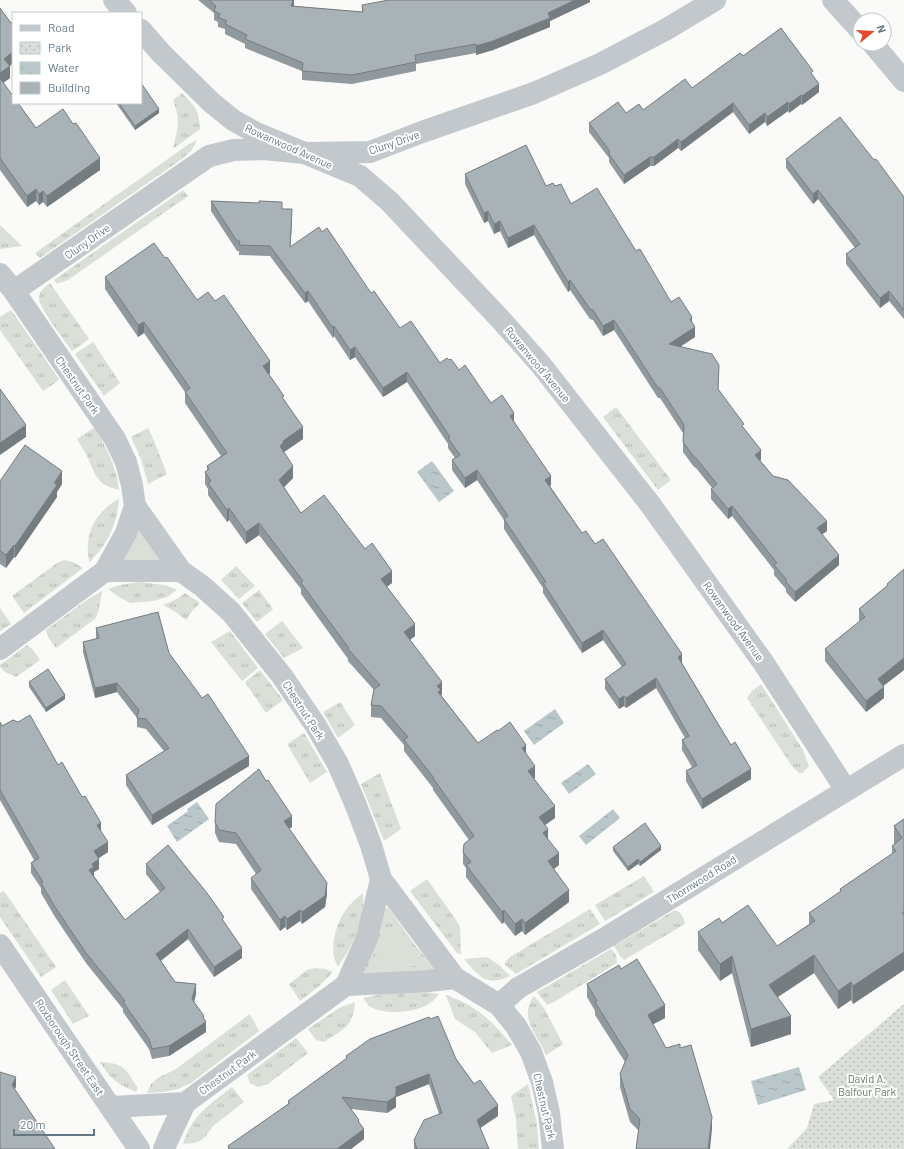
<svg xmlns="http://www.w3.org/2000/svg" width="904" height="1149" font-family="Barlow,sans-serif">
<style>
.grass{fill:url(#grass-tufts);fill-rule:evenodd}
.park{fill:url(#park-dots)}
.garden{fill:#dadfd7}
.water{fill:url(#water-ripples)}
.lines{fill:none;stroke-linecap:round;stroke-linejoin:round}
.minor{stroke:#c3c8cc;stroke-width:22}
.wall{fill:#90999d}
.shaded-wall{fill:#767d80}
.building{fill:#a8b2b7;stroke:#767d80}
.labels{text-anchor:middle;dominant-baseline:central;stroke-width:4;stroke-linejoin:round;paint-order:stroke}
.street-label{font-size:11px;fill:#657883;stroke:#fff}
.park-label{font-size:11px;fill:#6a7a64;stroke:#fff}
</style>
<defs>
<pattern id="grass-tufts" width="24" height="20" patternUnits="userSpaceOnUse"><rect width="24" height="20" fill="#dadfd7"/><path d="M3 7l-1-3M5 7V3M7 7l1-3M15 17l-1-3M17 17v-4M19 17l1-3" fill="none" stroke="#b4bab4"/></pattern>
<pattern id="park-dots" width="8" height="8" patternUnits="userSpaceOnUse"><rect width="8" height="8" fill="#dadfd7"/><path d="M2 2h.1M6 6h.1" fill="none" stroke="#b4bab4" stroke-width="1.8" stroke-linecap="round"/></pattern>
<pattern id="water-ripples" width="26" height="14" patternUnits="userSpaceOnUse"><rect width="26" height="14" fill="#b9c7ca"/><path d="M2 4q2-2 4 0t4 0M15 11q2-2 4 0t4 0" fill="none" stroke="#9aa6a9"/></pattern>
</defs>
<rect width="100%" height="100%" fill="#fafaf8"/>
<!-- grass -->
<path class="grass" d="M182,93C195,107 199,109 200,129L173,149C178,127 181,121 173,100Z
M197,140L191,151L182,159L40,258L35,253L189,144Z
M183,190L188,196L68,280L57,284L54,280Z
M0,225L22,246L0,249Z
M50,283L89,339L72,351C65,341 39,308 39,298C39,291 44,288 50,283Z
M11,310L59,379L55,383L43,391L0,330V317Z
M93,342L120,383L104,396L75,354Z
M616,407L671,480L658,490L603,417Z
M95,427C106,448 117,467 119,490L109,487L102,483L96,476L86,454L77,439Z
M148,428L152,436L167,474L148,484L141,459L131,437Z
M119,499C116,528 109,541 89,563C89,557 87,550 88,544C89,524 102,508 119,499Z
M64,560L73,562L83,568L24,613L12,596L57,563Z
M236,566L255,586L239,599L221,580Z
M138,582L165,585L177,590L167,597L153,601L130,603L119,597L108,589L120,585Z
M259,590L273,609L257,622L242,603Z
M102,591L99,609L96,618L56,648L48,637L46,630L88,599Z
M185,593L200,603L193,610L186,620L174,611L163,605L177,599Z
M0,608L11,624L0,631Z
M282,621L303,648L284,658L265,634Z
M230,631L258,668L242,681L211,642Z
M27,645L33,650L40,660L16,677L5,672L0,667V665Z
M260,670L283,700L266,713L245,682Z
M761,684L803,750L809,766L803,773H799L792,766L747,698L752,691Z
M340,702L355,725L338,738L323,712Z
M304,733L327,772L310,783L287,744Z
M380,773L401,829L384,841L361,784Z
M644,876L654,892L605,921L595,905Z
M427,879L456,920L460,928L461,954L457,953L410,891Z
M4,891L56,967L41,977L0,917V893Z
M363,893C365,921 354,945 338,966C327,951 337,921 347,908C352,902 358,897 363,893Z
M388,907L414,944L435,968V971C407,970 390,971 363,978L359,972L385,909ZM378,952L417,966H394L379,968L375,959Z
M590,909L600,924L516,974L504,964L510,957Z
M675,910C681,912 684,918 685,924L624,960L621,957L614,946Z
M611,949L616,955L617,963L554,1002L547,1005L537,992Z
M487,957L499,965L510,976C487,987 479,977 464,959Z
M316,968L325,969L333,972L318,987L300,1001L289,984L307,970Z
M65,980L89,1016L73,1024L51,990Z
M421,991L439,994C437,996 435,999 433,1001C419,1013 385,1016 369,1006C367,1004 365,1000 363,998L391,992Z
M446,995C477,1006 491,1020 512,1045L492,1053L475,1032L455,1019Z
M534,996L544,1008L563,1044L546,1055C537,1033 518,1019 534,996Z
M355,1002C353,1028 343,1029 324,1042L316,1040L308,1029L339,1008Z
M250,1014L259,1031L191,1083L178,1089L164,1092L147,1093L151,1084L158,1078L176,1069Z
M296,1038L308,1053L268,1084L258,1087L250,1083L247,1075Z
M100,1062C125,1063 125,1069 138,1088L136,1092C117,1084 111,1079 100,1062Z
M528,1084L537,1124L539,1149H518L516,1119L511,1096Z
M232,1087L244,1102L213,1126L206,1136L200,1141L194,1143L183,1144C193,1114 208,1106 232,1087Z"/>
<!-- park -->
<path class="park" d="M904,1004V1149H787L807,1128L814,1104L834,1100L818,1077Z"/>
<!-- garden -->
<path class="garden" d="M137,530L140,531L163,560L121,562Z
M395,928C407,936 417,950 422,963L417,966H394L378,968L375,959L378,952L380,940L388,929Z"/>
<!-- water -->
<path class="water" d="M432,461L454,491L439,502L417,472Z
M555,709L564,723L534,745L524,731Z
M588,764L596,774L569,794L561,783Z
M197,802L209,819L177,842L167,826L188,811L187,809Z
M613,809L620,818L586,845L579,836Z
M799,1067L806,1090L758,1105L751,1081Z"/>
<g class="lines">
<!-- minor -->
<path class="minor" d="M114,0L126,13
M833,0L860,30
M141,30L161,53L212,103L233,120L256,133L360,176L390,202L502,321L541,365L650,504L763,662L846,790
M873,44L904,81
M0,274L14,291L115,439L126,462L132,485L135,506L181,571L202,586L231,612L282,676L316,726L338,764L355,803L371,845L381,879L455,978L499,1005L516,1026L531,1052L542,1082L549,1113L553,1149
M14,291L209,156L234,150L263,149L305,153L370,152L422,132L534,93L600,64L665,30L715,0
M105,571H181
M0,649L105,571L126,533L135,506
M0,945L139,1149
M346,985L428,981L455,978
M499,1005L518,988L607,937L904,755
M111,1107L185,1103
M164,1149L168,1139L185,1103L346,985L367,938L381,879"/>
</g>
<!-- wall -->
<path class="wall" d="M198,0H294V6L362,12V5L590,0V2L550,21V27L493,50L476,55V53L416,64V71L352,84L302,80V71L245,48V44L225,34V29L218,27V22L214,20V13Z
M0,8L11,23L13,22V63L10,66V78L3,83L36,128L100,170L47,207L43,202L39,205L36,201L27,207L0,170Z
M743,56L813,76L819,92L802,105L801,104L789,113L788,111L767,126L765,122L749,134L733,112L681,151L678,148L654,166H650L624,184L609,162V158L589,132V123L626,113L643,110L692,88Z
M116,103H141L159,113L135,130Z
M786,159L874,160L904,197V319L889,301L880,308L846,264V254L855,248L818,199L813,204L786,168Z
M465,174L546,186H555L571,204L636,251L671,302L692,323L695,337L681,346L719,375L718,389L744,428L761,460H760L773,476L827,531L822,534L839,565L795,602L786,592V589L774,575V570L732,516L728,519L711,499V489L712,488L696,468L694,467L683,452V433L660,398H658L614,330L603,336L593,320L590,319L570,290L568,292L534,235L508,248L500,231L494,234L488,221L484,223L465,184Z
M211,201L259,203L282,209L292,219L290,247L371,293L400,328L440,363L459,370L491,403L514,421L551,485L550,486L582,533L682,663L751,779L702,809L686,781V771L692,767L682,750V740L685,738L656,688L626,708L624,706L619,709L605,689V679L622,667L603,640L582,653L543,593V588L504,529V520L477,480L465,488L452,470V460L455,458L448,448V444L407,382L383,397L355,357L350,360L334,336L333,338L308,301L305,303L270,256L239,255V251H237L211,211Z
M165,258L197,300L215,301L270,373L269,374L284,400L303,439L284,452L293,478L284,487L301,513L392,583L386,587L415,636L410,640L442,694L441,695L478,743L498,731L526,754L535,778H534L555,818L545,825L548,839L559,865L554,869L569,902L525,935L522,931L515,936L504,922L502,924L466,877V868L463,864V852L469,840L433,790V788L404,751V745L381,718L371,717V705L374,690L348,661V659L301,594V589L259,535L246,544L229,520L227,522L208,495V489L205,484V472L207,471V466L221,456L185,403V392L144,333L138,337L105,289V277Z
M0,481L62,484L57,492V497L15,558L14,557L6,568L0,564Z
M904,569V670L883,686L884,698L866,712L825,661V649L860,622L859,620V609L887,586V584Z
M96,628L169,653L249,766L152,825L126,785V775L164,751L146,729L137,727V718L117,692L95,698L83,652V642L96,639Z
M29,682L65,699L46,712L29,687Z
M0,722L2,726L58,765L101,831L108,852L99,858V869L94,872V876L125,920L160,892L146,874V864L224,922L242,958L214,977L188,939L161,961L175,982L196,994L194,1002L204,1019L206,1032L169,1056L152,1059L149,1049L123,1012V1009L86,963L55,917L41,893V888L31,873V863L34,860L0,800Z
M904,819V970L853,1004L851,1000L838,1009L814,973L777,997L791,1034L751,1047L732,973L720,981L698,950V932L722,923L777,946L809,924V913L840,892V889L892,854V846L894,844V826Z
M215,822L292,827L289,829L327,894L325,907L302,924L300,921L287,930L285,927L280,931L251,889V878L256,874L236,844L219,842L215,833Z
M613,847L661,850L640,866L638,864L628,871L613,851Z
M621,969L665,1018L653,1024L666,1048H680L712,1129L638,1130L630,1122L620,1087V1074L625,1062L595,1015V1011L587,997V984Z
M346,1056L456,1059L498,1116L480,1128L489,1149H414V1140L439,1114L429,1084L396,1097V1107L387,1113L351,1109L359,1122L364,1139L351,1149H228V1146L288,1104V1101L346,1059Z"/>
<!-- shaded-wall -->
<path class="shaded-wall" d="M293,0H294V8L291,6Z
M575,0H590V2L550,21V27L493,50L476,55V46Z
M13,52V63L6,69L10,66V78L0,85V73L4,59Z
M819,84V92L802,105V96Z
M801,95V104L789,113V104Z
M788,102V111L767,126V117Z
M733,103V112L681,151V142Z
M159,109V113L135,130V126Z
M765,113V122L749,134V125Z
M678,139V148L654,166V157Z
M650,157V166L624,184V175Z
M100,158V170L47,207V196Z
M36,189V201L27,207V196Z
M818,190V199L813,204V194Z
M43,191V202L39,205V194Z
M292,209V219L290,257V247Z
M488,211V221L484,223V213Z
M500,221V231L494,234V224Z
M534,225V235L508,248V238Z
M570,280V290L568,292V282Z
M308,291V301L305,303V293Z
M889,291V301L880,308V298Z
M692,317V327L690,319Z
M614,320V330L603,336V326Z
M144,322V333L138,337V325Z
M334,326V336L333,338V328Z
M695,327V337L669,354V344Z
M355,347V357L350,360V350Z
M270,361V373L263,378V366Z
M407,372V382L383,397V388Z
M514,413V423L510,416Z
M26,425V437L0,455V443Z
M303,427V439L284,452L280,446L283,441Z
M761,450V460L755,465V455Z
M293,466V478L279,492V480Z
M477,470V480L465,488V478Z
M62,471V484L57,492V497L15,558V546Z
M551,476V485L545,489V480Z
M732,506V516L728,519V509Z
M229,508V520L227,522V510Z
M827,521V531L817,538V528Z
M259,523V535L246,544V532Z
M14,545V557L6,568V555Z
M839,555V565L795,602V592Z
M392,571V583L381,591V579Z
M415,624V636L404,644V632Z
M603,630V640L582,653V643Z
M682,654V664L678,657Z
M904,658V670L878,690V679Z
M656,678V688L626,708V698Z
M442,682V694L441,695V702L437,686Z
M117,683V692L95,698V688Z
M884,687V698L866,712V701Z
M65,695V699L46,712V708Z
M624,696V706L619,709V699Z
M526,745V756L522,748Z
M249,756V766L152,825V815Z
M535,766V778L528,782V771Z
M751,769V779L702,809V799Z
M555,806V818L539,829V817Z
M292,816V827L284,832V821Z
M101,823V833L97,825Z
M548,829V841L543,833Z
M108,842V852L94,861V851Z
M661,846V850L640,866V862Z
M559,853V865L548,873V861Z
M99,859V869L94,872V877L89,870L92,864Z
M638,859V864L628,871V867Z
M327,883V894L325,907L302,924V912Z
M569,890V902L525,935V923Z
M300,910V921L287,930V919Z
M504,910V922L502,924V912Z
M285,916V927L280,931V920Z
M522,919V931L515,936V924Z
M188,929V939L156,964V954Z
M242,948V958L214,977V967Z
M904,952V970L853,1004V986Z
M814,955V973L769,1003V985Z
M732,956V973L720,981V964Z
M851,982V1000L838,1009V991Z
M196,984V994L192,1010V999Z
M665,1005V1018L648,1027V1015Z
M204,1016V1023L206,1022V1032L169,1056V1046Z
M791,1016V1034L751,1047V1029Z
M429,1074V1084L396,1097V1107L387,1113V1102L396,1087Z
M16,1077V1087L12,1095V1085Z
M498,1105V1116L477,1130V1120Z
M712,1117V1129L710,1149H708Z
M364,1129V1139L351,1149H337Z"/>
<!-- building -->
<path class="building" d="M209,0H293L291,6L363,12L362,5L389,0H575L548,13L550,18L493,41L476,46V44L415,55L416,62L352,75L302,71L303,63L245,39L247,35L225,24L227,21L218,17L220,14L214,11L216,6Z
M0,8L11,23L13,22V52L4,59L10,66L0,73Z
M781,28L813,71L811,73L819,84L802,96L801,95L789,104L788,102L767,117L765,113L749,125L733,103L681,142L678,139L654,157H650L624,175L609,154V150L589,123L618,102L626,113L639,104L643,110L685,79L692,88L740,53L743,56Z
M0,78L13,96V103H18L36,128L63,109L73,124L76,123L100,158L47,196L43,191L39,194L36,189L27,196L0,158Z
M141,83L159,109L135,126L119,103H141Z
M840,117L874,160L876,159L904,197V310L889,291L880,298L846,254L860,244L818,190L813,194L786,159Z
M526,145L546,186L553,183L555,186L561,184L571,204L597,188L636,251L640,249L671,302L679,297L692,317L690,319L695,327L669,344L712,354L719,365L718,389L744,424L742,426L761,450L755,455L773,476L788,480L827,521L817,528L839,555L795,592L786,582V579L774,565L777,563L732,506L728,509L711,489L717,484L696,458L694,457L683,442L684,425L660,388H658L614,320L603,326L593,310L590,309L570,280L568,282L534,225L508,238L500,221L494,224L488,211L484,213L465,174Z
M211,201L259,203V201L282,202V209H292L290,247L319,227L322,232L327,228L371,293L374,291L400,328L411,321L440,363L447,358L449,360L451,359L459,370L465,365L491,403L502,395L514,413L510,416L551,476L545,480L582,533L586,531L595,544L603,539L682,654L678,657L715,719L731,745L735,742L751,769L702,799L686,771L697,765L682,740L689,736L656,678L626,698L624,696L619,699L605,679L626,664L603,630L582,643L543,583L546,582L504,519L508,516L477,470L465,478L452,460L460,455L448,438L450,437L407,372L383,388L355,347L350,350L334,326L333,328L308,291L305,293L270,246L239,245L240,241H237Z
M154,243L165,258L167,257L197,300L208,292L215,301L224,295L270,361L263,366L284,396L282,397L303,427L283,441L284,442L280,446L293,466L279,480L301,513L324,495L365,549L372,543L392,571L381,579L415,624L404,632L442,682L437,686L441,690L438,692L478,743L497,730L498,731L510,722L526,745L522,748L535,766L528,771L555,806L539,817L548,829L543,833L559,853L548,861L569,890L525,923L522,919L515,924L504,910L502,912L466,865L471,862L463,852L464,844L474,836L433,778H434L404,740L408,737L381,706L371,705L374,689L380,685L348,649V647L301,583L303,581L259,523L246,532L229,508L227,510L208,483L211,481L205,472L209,469L207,466L227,453L185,392L190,388L144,322L138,325L105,277Z
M0,389L26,425L0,443Z
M25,445L62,471L54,483L57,485L15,546L14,545L6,555L0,551V481Z
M904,569V658L878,679L884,687L866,701L825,649L865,617L859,609L888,585L887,584Z
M158,612L169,653L202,698L208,694L249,756L152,815L126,775L169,748L146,719L137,718L139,710L117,683L95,688L83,642L99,638L96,628Z
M48,669L65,695L46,708L29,682Z
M30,715L58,765L62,762L82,797L85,796L101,823L97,825L108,842L94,851L99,859L92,864L94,867L89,870L125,920L165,888L146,864L168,845L207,893L224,917L222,919L242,948L214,967L188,929L156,954L175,982L196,984L192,999L204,1016L203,1017L206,1022L169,1046L152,1049L149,1039L123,1002L125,1001L86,953L55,907L41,883L43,882L31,863L39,858L0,790V722L2,726L13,720L18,722Z
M259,769L266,781L268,780L292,816L284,821L327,883L325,896L302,912L300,910L287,919L285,916L280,920L251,878L261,870L236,833L219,830L215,822L216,804Z
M904,819V912L902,913L904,915V952L853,986L851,982L838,991L814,955L769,985L791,1016L751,1029L732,956L720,964L698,932L719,918L722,923L748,905L777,946L815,921L809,913L841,891L840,889L896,851L892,846L902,838L894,826Z
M645,823L661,846L640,862L638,859L628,867L613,847Z
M637,959L665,1005L648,1015L666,1048L680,1044V1048L691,1045L712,1117L708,1149H636L640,1119L630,1109L620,1074L628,1055L595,1002L597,1001L587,984L619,965L621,969Z
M438,1016L456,1059L474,1084L480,1080L498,1105L477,1120L489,1149H417L414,1140L424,1120L442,1113L429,1074L396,1087V1096L387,1102L342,1097L359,1120L358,1121L364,1129L337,1149H230L228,1146L290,1103L288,1101L347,1058L346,1056L370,1039L429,1017L431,1019Z
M0,1072L16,1077L12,1085L55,1149H0Z"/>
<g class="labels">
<!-- street labels -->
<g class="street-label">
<text transform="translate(394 142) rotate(-19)">Cluny Drive</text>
<text transform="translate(289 146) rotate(24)">Rowanwood Avenue</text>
<text transform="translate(87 241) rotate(-35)">Cluny Drive</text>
<text transform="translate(538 364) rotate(50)">Rowanwood Avenue</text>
<text transform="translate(78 385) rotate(55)">Chestnut Park</text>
<text transform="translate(734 621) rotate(54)">Rowanwood Avenue</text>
<text transform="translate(304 710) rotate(57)">Chestnut Park</text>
<text transform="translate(701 879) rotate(-32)">Thornwood Road</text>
<text transform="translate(70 1047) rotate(56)">Roxborough Street East</text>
<text transform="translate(227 1072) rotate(-36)">Chestnut Park</text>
<text transform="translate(545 1106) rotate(77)">Chestnut Park</text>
</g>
<!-- park labels -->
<g class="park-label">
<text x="867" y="1078">David A.<tspan x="867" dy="13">Balfour Park</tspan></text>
</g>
</g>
<!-- legend -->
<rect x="12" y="12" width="130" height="92" fill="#ffffff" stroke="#c1c9cd"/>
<rect x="20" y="25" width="20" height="6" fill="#c3c8cc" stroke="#c1c9cd"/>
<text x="48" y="32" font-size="12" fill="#657883">Road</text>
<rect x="20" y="42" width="20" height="12" fill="url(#park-dots)" stroke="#c1c9cd"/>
<text x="48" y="52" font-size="12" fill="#657883">Park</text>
<rect x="20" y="62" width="20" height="12" fill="url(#water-ripples)" stroke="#c1c9cd"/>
<text x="48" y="72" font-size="12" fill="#657883">Water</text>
<rect x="20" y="82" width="20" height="12" fill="#a8b2b7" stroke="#c1c9cd"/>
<text x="48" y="92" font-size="12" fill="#657883">Building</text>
<!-- north arrow -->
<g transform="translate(872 32) rotate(72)"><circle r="19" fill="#ffffff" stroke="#c1c9cd"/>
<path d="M0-3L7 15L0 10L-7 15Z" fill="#e4492e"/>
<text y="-6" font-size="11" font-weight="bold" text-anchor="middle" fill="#657883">N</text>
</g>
<!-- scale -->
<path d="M14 1129v6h80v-6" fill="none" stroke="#657883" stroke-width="2"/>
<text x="20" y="1129" font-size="12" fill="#657883" stroke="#ffffff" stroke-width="3" paint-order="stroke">20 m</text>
</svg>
